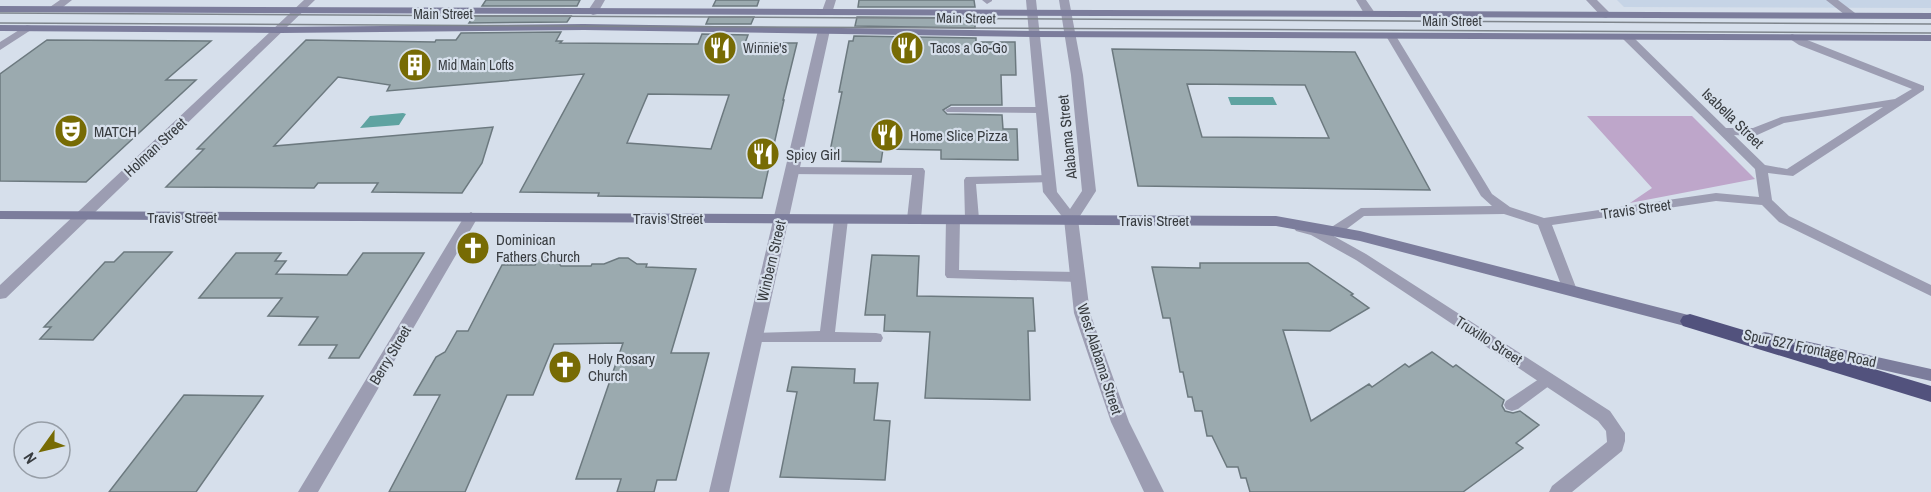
<svg xmlns="http://www.w3.org/2000/svg" width="1931" height="492" font-family="'Archivo Narrow',sans-serif">
<style>
.built{fill:#c6d4e6}
.green{fill:#bea6ca}
.water{fill:#5fa3a1}
.building{fill:#9baaaf;stroke:#6c797f;stroke-width:1.5;fill-rule:evenodd}
.lines{fill:none;stroke-linecap:round;stroke-linejoin:round}
.service{fill:#9c9db2;fill-rule:evenodd}
.minor{fill:#9c9db2;fill-rule:evenodd}
.tertiary{fill:#9c9db2;fill-rule:evenodd}
.secondary{fill:#7c7d9c;fill-rule:evenodd}
.motorway{fill:#52527d;fill-rule:evenodd}
.tram{stroke:#7e858c;stroke-width:1.5}
.labels{text-anchor:middle;dominant-baseline:central;stroke-width:4.5;stroke-linejoin:round;paint-order:stroke}
.far-street-label{font-size:14px;fill:#383c40;stroke:#d6dfeb}
.far-poi-label{font-size:14px;fill:#383c40;stroke:#d6dfeb;text-anchor:start}
.street-label{font-size:15px;fill:#383c40;stroke:#d6dfeb}
.poi-label{font-size:15px;fill:#383c40;stroke:#d6dfeb;text-anchor:start}
</style>
<rect width="100%" height="100%" fill="#d6dfeb"/>
<!-- built -->
<path class="built" d="M1617,0H1931V8L1624,7Z"/>
<!-- green -->
<path class="green" d="M1587,116H1692L1755,179L1630,203L1652,188Z"/>
<!-- water -->
<path class="water" d="M1228,97H1273L1277,105H1231Z
M403,113L406,114L399,125L360,128L370,116Z"/>
<!-- building -->
<path class="building" d="M486,0H580L577,6H482Z
M716,0H759L757,6H713Z
M859,0H974L975,7H858Z
M474,16H571L567,22L469,23Z
M709,17H754L751,24H706Z
M857,17L975,18V28L855,26Z
M561,32L556,41H562L560,43L698,44L702,34L748,35L745,43H797L783,100H784L762,198L598,196L599,193L520,192L584,74L387,91L390,85L338,77L274,146L493,127L482,163L462,193L372,192L378,183H318L314,188L166,187L204,149H197L306,40L435,42L436,40H456L461,33ZM648,94L729,95L711,149L627,143Z
M854,36L976,38V42H1015L1016,75H1001L1002,105H951L943,110L947,114L1002,115L1003,129H1017L1018,160L941,159V150L883,149L881,162L828,161L842,92H839L849,41H853Z
M47,40L211,41L166,80H196L86,182L0,181V74Z
M1112,49L1355,52L1430,190L1138,186ZM1187,84L1305,85L1329,138L1202,137Z
M124,252H172L93,340L40,339L51,327H44L91,277L105,262H114Z
M236,253H281L275,261H286L276,274L347,275L363,253H424L359,358H329L337,345H299L318,317L268,316L282,298H199Z
M551,254L561,266H591L592,264H604L619,258H628L637,264H647L646,267L696,269L671,353H709L676,480H657L654,492H617L621,479H576L623,343L554,344L533,395H507L465,492H389L440,395H414L436,357L445,352L457,331H468L502,265H535L538,260Z
M872,255L919,256L917,296L1033,298L1035,331H1028L1030,400L925,398L930,332L884,331L885,315H865Z
M1200,263H1308L1353,294L1351,295L1369,308L1330,331L1283,330L1311,421L1369,384L1372,387L1405,364L1409,367L1432,352L1453,367L1456,365L1504,400L1502,406L1505,411L1513,413L1520,411L1539,425L1516,443L1523,448L1463,492H1250L1246,478H1241L1238,467H1227L1212,436H1207L1202,411H1195L1192,397H1188L1183,372H1180L1170,318H1163L1152,267L1200,268Z
M792,367L855,369L854,383H878L874,420L890,421L885,480L780,477L797,392L787,391Z
M184,395L263,396L196,492H109Z"/>
<g class="lines">
<!-- service -->
<path class="service" d="M982,0H992V1L987,4Z
M1391,33L1396,36L1492,194L1510,207L1544,218L1716,193L1759,197L1755,169L1622,38V34H1630L1726,128H1753L1781,117L1895,99L1912,89L1799,45L1787,37L1792,34L1924,86V90L1793,176L1768,173L1772,200L1789,216L1931,285V296L1779,222L1762,205L1716,201L1552,225L1577,290L1570,295L1563,290L1538,225L1504,214L1364,216L1340,234H1330L1328,231L1330,228L1361,208L1492,206L1481,196L1386,36ZM1883,107L1787,169L1765,165L1734,135L1755,136L1784,123Z
M951,107H1041L1047,110L1041,113L947,112L945,110Z
M791,167L923,168L925,171L921,219L914,223L907,219L912,175L787,174L785,171L787,168Z
M1049,175L1053,176L1055,179L1053,182L976,184L979,219L972,223L965,219L964,180L966,177Z
M841,215L848,219L835,332L876,333L881,334L883,338L881,342H749L747,338L749,334L754,333L820,331L834,219Z
M953,215L960,219L959,270L1078,272L1085,277L1078,282L947,278L945,275L946,219Z
M1548,373L1553,375L1556,379L1553,383L1518,409L1512,411L1506,409L1504,405L1506,401Z"/>
<!-- minor -->
<path class="minor" d="M60,0H72L58,11H50V7Z
M595,0H605L597,14L593,15L587,12Z
M826,0H836L832,13L828,14L822,11Z
M1356,0H1366L1375,13L1373,15H1365Z
M1586,0H1597L1612,15L1606,18L1602,17Z
M1826,0H1838L1859,16L1857,18H1849Z
M27,25L31,26V30L0,50V42Z
M824,27L830,30L729,492H709L818,30Z
M471,212L478,217L318,492H298L464,217Z
M1301,223L1321,229L1366,254L1610,411L1625,433V441L1622,451L1572,492H1549L1552,486L1607,442L1606,431L1598,421L1356,260L1311,235L1296,231L1294,228Z"/>
<!-- tertiary -->
<path class="tertiary" d="M304,0H315L6,298L0,299V285Z
M1026,0H1036L1057,192L1070,209L1082,191L1071,75L1059,0H1069L1083,75L1096,191L1078,219L1090,313L1129,422L1164,492H1144L1111,422L1074,313L1064,219L1043,192Z"/>
<!-- secondary -->
<path class="secondary" d="M0,6L1931,13V19L0,12Z
M584,24L1034,31L1931,35V41L1034,37L584,30L280,33L0,31V25L280,27Z
M0,211L1276,216L1360,231L1700,318L1706,320L1708,324L1706,328L1700,330L1360,241L1276,226L0,219Z
M1765,332L1931,369V381L1759,342L1757,338L1759,334Z"/>
<!-- motorway -->
<path class="motorway" d="M1690,314L1931,386V402L1683,326L1680,321L1683,316Z"/>
<!-- tram -->
<path class="tram" d="M0,13L1931,24
M0,23L1931,33"/>
</g>
<!-- icons -->
<defs>
<symbol id="restaurant-disc" viewBox="-11 -11 22 22"><circle r="9.5" fill="#776b04" stroke="#d6dfeb"/><path d="M-5-6h1v4h1v-4h1v4h1v-4h1v5L-1.5 .5V6h-2V.5L-5-1ZM5-6V6H3V1.5H1.5Q1.5-4 5-6Z" fill="#fff"/></symbol>
<symbol id="building-disc" viewBox="-11 -11 22 22"><circle r="9.5" fill="#776b04" stroke="#d6dfeb"/><path d="M-4-6H4V6H1V3H-1V6H-4ZM-2.5-4.3h1.7v1.8h-1.7ZM.8-4.3h1.7v1.8H.8ZM-2.5-1h1.7V.8h-1.7ZM.8-1h1.7V.8H.8Z" fill="#fff"/></symbol>
<symbol id="theatre-disc" viewBox="-11 -11 22 22"><circle r="9.5" fill="#776b04" stroke="#d6dfeb"/><path d="M-5-5.5Q0-4 5-5.5V0Q5 5 0 6Q-5 5-5 0ZM-3.3-2.5H-1v1.5H-3.3ZM1-2.5H3.3v1.5H1ZM-2.8 1Q0 5.5 2.8 1Z" fill="#fff"/></symbol>
<symbol id="church-disc" viewBox="-11 -11 22 22"><circle r="9.5" fill="#776b04" stroke="#d6dfeb"/><path d="M-1.2-6h2.4v3.5h3.3v2.4h-3.3V6h-2.4V-.1h-3.3v-2.4h3.3Z" fill="#fff"/></symbol>
</defs>
<g fill-rule="evenodd">
<use href="#restaurant-disc" x="701" y="29" width="38" height="38"/>
<use href="#restaurant-disc" x="888" y="29" width="38" height="38"/>
<use href="#building-disc" x="396" y="46" width="38" height="38"/>
<use href="#theatre-disc" x="52" y="112" width="38" height="38"/>
<use href="#restaurant-disc" x="868" y="116" width="38" height="38"/>
<use href="#restaurant-disc" x="744" y="135" width="38" height="38"/>
<use href="#church-disc" x="454" y="229" width="38" height="38"/>
<use href="#church-disc" x="546" y="348" width="38" height="38"/>
</g>
<g class="labels">
<!-- far-street labels -->
<g class="far-street-label">
<text x="443" y="14">Main Street</text>
<text transform="translate(966 18) rotate(1)">Main Street</text>
<text x="1452" y="21">Main Street</text>
</g>
<!-- far-poi labels -->
<g class="far-poi-label">
<text x="743" y="48">Winnie's</text>
<text x="930" y="48">Tacos a Go-Go</text>
<text x="438" y="65">Mid Main Lofts</text>
</g>
<!-- street labels -->
<g class="street-label">
<text transform="translate(1733 118) rotate(44)">Isabella Street</text>
<text transform="translate(1067 137) rotate(-96)">Alabama Street</text>
<text transform="translate(155 147) rotate(-43)">Holman Street</text>
<text transform="translate(1636 209) rotate(-8)">Travis Street</text>
<text x="182" y="217">Travis Street</text>
<text x="668" y="218">Travis Street</text>
<text x="1154" y="220">Travis Street</text>
<text transform="translate(771 261) rotate(-77)">Winbern Street</text>
<text transform="translate(1489 340) rotate(33)">Truxillo Street</text>
<text transform="translate(1810 348) rotate(12)">Spur 527 Frontage Road</text>
<text transform="translate(390 355) rotate(-59)">Berry Street</text>
<text transform="translate(1100 359) rotate(72)">West Alabama Street</text>
</g>
<!-- poi labels -->
<g class="poi-label">
<text x="94" y="131">MATCH</text>
<text x="910" y="135">Home Slice Pizza</text>
<text x="786" y="154">Spicy Girl</text>
<text x="496" y="239">Dominican<tspan x="496" dy="17">Fathers Church</tspan></text>
<text x="588" y="358">Holy Rosary<tspan x="588" dy="17">Church</tspan></text>
</g>
</g>
<!-- north arrow -->
<g transform="translate(42 450) rotate(236)"><circle r="28" fill="#d6dfeb" stroke="#979ea7" stroke-width="1.5"/>
<path d="M0-4.5L10 22L0 15L-10 22Z" fill="#776b04"/>
<text y="-9" font-size="16" font-weight="bold" text-anchor="middle" fill="#383c40">N</text>
</g>
</svg>
